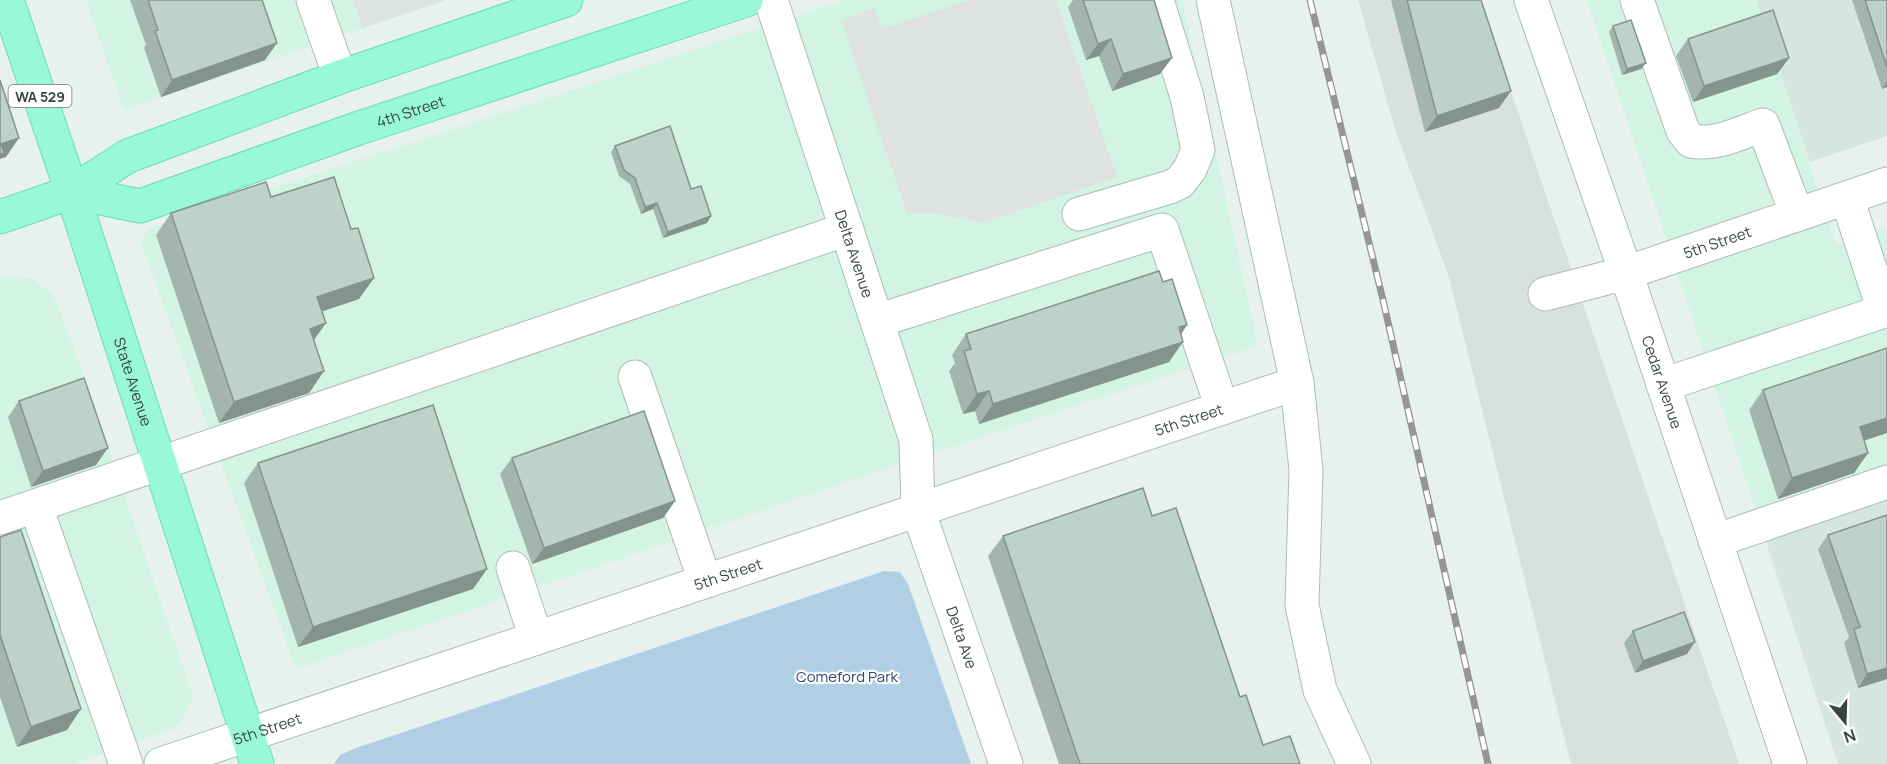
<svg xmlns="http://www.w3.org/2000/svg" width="1887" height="764" font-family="Manrope,sans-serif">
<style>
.residential{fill:#d5e6e0}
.commercial{fill:#d3f3e4}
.industrial{fill:#d8e1dd}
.green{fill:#b1cfe4}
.parking{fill:#dee3e1}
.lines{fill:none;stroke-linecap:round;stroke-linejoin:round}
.minor-casing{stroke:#aabdb6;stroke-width:35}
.major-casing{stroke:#6adcb7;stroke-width:35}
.minor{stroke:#fff;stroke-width:33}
.major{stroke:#99f8da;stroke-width:33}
.rail-casing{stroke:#959595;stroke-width:7}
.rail{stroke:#fff;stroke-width:4.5;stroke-dasharray:14;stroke-linecap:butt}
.wall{fill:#a3b5ae}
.shaded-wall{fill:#84948d}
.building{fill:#bdd3ca;stroke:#84948d;stroke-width:1.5}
.labels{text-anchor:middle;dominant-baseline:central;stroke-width:4.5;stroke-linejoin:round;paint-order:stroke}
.shield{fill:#fff;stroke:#727d79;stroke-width:1.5}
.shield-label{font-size:14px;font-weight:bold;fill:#36453f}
.street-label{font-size:15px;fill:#36453f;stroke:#fff}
.park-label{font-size:15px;fill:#2d4973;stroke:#fff}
</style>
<rect width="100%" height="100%" fill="#e7f2ee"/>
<!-- residential -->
<path class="residential" d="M1756,0H1887V136L1810,162Z
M1887,470V764H1838L1757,514Z"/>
<!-- commercial -->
<path class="commercial" d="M86,0H446L124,110Z
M846,0H1182L1258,346L862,477L296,669L141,243L148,229Z
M1587,0H1756L1836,245L1887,227V470L1757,514Z
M4,276L31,278L53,295L72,342L193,696L183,719L173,729L72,764H0V278Z"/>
<!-- industrial -->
<path class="industrial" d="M1358,0H1480L1739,764H1571L1449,277L1395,129Z"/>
<!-- green -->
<path class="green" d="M884,571L900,572L908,584L971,764H334L340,755L356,748Z"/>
<!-- parking -->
<path class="parking" d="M353,0H446L363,28Z
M969,0H1056L1117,177L983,223L937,213H907L841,20L874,8L882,29Z"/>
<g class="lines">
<defs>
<g id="minor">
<path d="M313,0L340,77"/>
<path id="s1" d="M771,0L916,440L918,510L1006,764"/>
<path d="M1213,0L1297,383L1306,470L1302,605L1320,690L1354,764"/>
<path id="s2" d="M1531,0L1626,273L1790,764"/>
<path d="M1637,0L1683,131L1691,141C1716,146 1739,133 1763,125L1797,215"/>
<path d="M1079,214L1170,187L1180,182L1190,169L1198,150L1187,97L1157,0"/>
<path id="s3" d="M1545,294L1626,273L1887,184"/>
<path d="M877,321L1162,230L1222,408"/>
<path d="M635,377L705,581"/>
<path d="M1663,385L1884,311L1847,198"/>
<path d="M36,507L126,764"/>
<path d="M0,518L847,229"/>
<path d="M1715,541L1887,482"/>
<path d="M513,568L536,638"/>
<path id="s4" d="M161,764L1297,383"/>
</g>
<g id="major">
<path id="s5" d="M7,0L72,192L257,764"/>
<path id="s6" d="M72,192L140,206L359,128L746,0"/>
<path d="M0,217L72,192L128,156L340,77L566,0"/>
</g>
</defs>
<!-- minor casing -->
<use href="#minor" class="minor-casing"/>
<!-- major casing -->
<use href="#major" class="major-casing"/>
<!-- minor -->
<use href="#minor" class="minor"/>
<!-- major -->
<use href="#major" class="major"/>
<defs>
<path id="rail" d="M1310,0L1383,300L1488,764"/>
</defs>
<!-- rail casing -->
<use href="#rail" class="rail-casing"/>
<!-- rail -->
<use href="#rail" class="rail"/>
</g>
<!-- wall -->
<path class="wall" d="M130,0H262L265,60L161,97L144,48L146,45Z
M1073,0H1154L1160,74L1112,91L1099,56L1086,60L1068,7Z
M1391,0H1481L1499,108L1425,132Z
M1852,0H1887V87L1882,89Z
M1613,26L1646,63L1641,69L1622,75L1609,32Z
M1688,39L1789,58L1777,74L1693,102L1676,56Z
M615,146L691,189L707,223L663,238L653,209L641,214L630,184L619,176L611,152Z
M271,197L359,299L322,311L314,341L324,371L309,393L219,423L156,235L171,213Z
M1163,282L1187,325L1181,334L1169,362L979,424L975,411L963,414L949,371L955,363L952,355L966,334Z
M1763,390L1864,441L1868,453L1854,473L1778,499L1749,410Z
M19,401L96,465L31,487L8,417Z
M512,458L675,501L663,518L532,564L500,474Z
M258,463L487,569L473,589L298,647L244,483Z
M1152,516L1263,745L1300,764H1059L988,556L1003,536Z
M1828,535L1887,679L1858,688L1844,643L1849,637L1818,549Z
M0,537L67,730L17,747L0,697Z
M1633,631L1687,654L1635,673L1624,643Z"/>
<!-- shaded-wall -->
<path class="shaded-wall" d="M1111,39L1099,56L1086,60L1098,44Z
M277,43L265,60L161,97L172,80Z
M1172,58L1160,74L1112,91L1123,74Z
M1789,58L1777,74L1693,102L1704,86Z
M1646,63L1641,69L1622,75L1627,69Z
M1887,82V87L1882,89Z
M1511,91L1499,108L1425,132L1437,116Z
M19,138L6,157L0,159V146L1,144Z
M657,203L653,209L641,214L645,207Z
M711,216L707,223L663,238L668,232Z
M374,278L359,299L303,318L317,297Z
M326,323L311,344L310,329Z
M1187,325L1174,345L1183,342L1169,362L979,424L993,404L1179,327Z
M324,371L309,393L219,423L234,402Z
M989,391L975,411L963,414L977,394Z
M1887,418V433L1845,447L1860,427Z
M108,448L96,465L31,487L43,471Z
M1868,453L1854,473L1778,499L1792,478Z
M675,501L663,518L532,564L544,548Z
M487,569L473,589L298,647L313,627Z
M1695,642L1687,654L1635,673L1643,661Z
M1887,668V679L1858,688L1867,674Z
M81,709L67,730L17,747L31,727Z"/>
<!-- building -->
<path class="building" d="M148,0H262L277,43L172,80L155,31L158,30Z
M1083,0H1154L1172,58L1123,74L1111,39L1098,44Z
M1407,0H1481L1511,91L1437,116Z
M1865,0H1887V67Z
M1773,10L1789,58L1704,86L1688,39Z
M1631,20L1646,63L1627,69L1613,26Z
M0,80L19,138L1,144L4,153L0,154Z
M670,126L691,189L701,186L711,216L668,232L657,203L645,207L635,178L624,170L615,146Z
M334,177L351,229L358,228L374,278L317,297L326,323L310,329L324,371L234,402L171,213L266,182L271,197Z
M1159,271L1163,282L1172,279L1187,325L1179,327L1183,342L993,404L989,391L977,394L964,351L971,349L966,334Z
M1887,348V418L1860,427L1868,453L1792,478L1763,390Z
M84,378L108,448L43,471L19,401Z
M433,405L487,569L313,627L258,463Z
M644,411L675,501L544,548L512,458Z
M1143,488L1152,516L1176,508L1240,697L1246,695L1263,745L1290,736L1300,764H1080L1003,536Z
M1887,515V668L1867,674L1854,629L1860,627L1828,535Z
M21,530L81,709L31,727L0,635V537Z
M1684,612L1695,642L1643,661L1633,631Z"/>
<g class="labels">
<!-- shield labels -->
<rect class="shield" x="8.5" y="85" width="63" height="22" rx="4.5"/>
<g class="shield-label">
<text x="40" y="96">WA 529</text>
</g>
<!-- street labels -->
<g class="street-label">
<text stroke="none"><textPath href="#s6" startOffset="356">4th Street</textPath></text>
<text stroke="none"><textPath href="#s3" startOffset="180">5th Street</textPath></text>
<text stroke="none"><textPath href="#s1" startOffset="267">Delta Avenue</textPath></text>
<text stroke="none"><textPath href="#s5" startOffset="402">State Avenue</textPath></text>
<text stroke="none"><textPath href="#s2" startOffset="404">Cedar Avenue</textPath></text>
<text stroke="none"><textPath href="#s4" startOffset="1084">5th Street</textPath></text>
<text stroke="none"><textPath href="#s4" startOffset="598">5th Street</textPath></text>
<text stroke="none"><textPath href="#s1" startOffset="668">Delta Ave</textPath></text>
<text stroke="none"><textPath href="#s4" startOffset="112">5th Street</textPath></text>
</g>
<!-- park labels -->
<g class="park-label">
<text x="847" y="676">Comeford Park</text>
</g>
</g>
<!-- north arrow -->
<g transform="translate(1845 722) rotate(161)" stroke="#ffffff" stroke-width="4.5" paint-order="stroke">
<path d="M0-4.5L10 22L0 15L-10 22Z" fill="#36453f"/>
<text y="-9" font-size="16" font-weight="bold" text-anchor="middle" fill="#36453f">N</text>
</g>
</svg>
